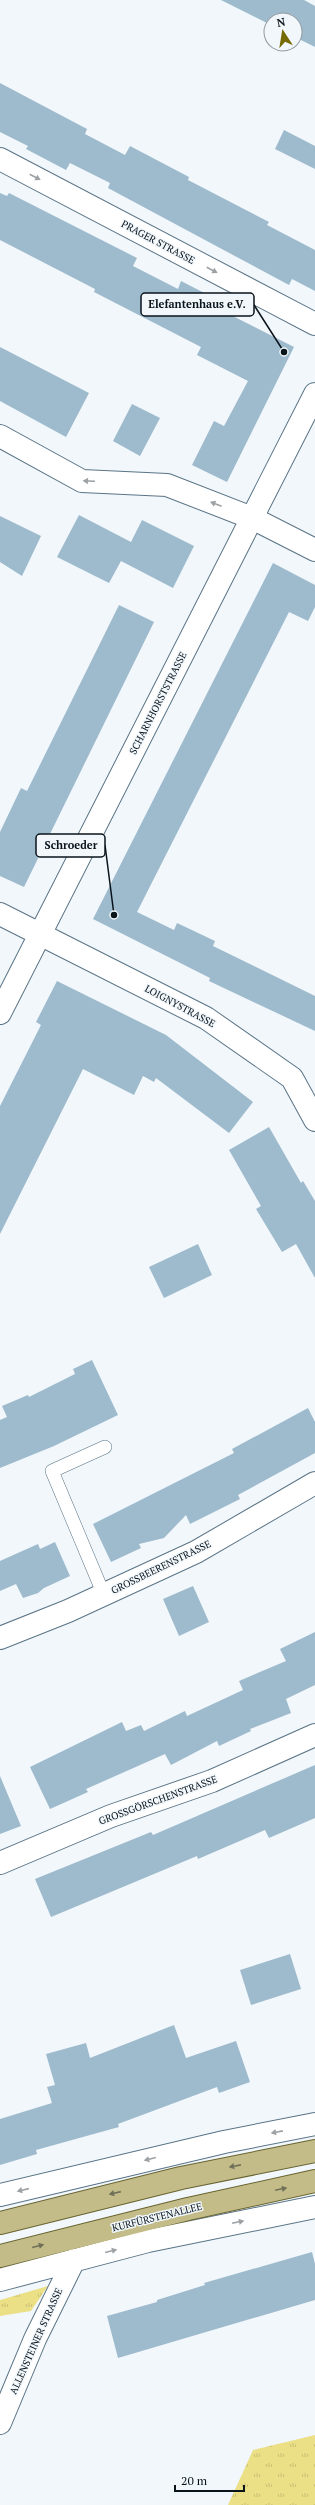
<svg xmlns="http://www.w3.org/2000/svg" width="315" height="2505" font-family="'PT Serif',serif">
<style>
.grass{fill:url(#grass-tufts)}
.building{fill:#9ebacd}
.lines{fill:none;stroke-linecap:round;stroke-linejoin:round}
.service-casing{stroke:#5a7486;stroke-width:14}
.minor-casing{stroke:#5a7486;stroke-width:24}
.secondary-casing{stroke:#5a7486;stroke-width:24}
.primary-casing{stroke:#686430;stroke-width:24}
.service{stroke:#fff;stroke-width:13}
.minor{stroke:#fff;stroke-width:22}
.secondary{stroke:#fff;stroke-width:22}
.primary{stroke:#c3bc89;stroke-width:22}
.oneway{fill:#9da1a4}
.oneway2{fill:#707058}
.labels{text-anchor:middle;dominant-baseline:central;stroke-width:3;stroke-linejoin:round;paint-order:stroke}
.street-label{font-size:10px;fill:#0a141b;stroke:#f1f7fb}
.leader{fill:none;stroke:#0a141b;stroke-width:1.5}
.callout-dot{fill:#0a141b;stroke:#f1f7fb;stroke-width:1.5}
.callout{fill:#f1f7fb;stroke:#0a141b;stroke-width:1.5}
.callout-label{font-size:11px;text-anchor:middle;font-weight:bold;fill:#0a141b}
</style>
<defs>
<pattern id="grass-tufts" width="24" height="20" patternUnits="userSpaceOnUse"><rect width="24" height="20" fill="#ece087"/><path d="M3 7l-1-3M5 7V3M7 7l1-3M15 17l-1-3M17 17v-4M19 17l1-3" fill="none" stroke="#c9bf74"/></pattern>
</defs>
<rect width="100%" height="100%" fill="#f1f7fb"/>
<!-- grass -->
<path class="grass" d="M48,2286L31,2311L0,2316V2300Z
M315,2435V2505H228L253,2450Z"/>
<!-- building -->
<path class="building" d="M221,0H304L315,6V47L295,37V20H271V25Z
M0,83L87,129L85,134L125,155L130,146L189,177L188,180L269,222L267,225L315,250V291L292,279L289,285L108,188L110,183L70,163L66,170L26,149L28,146L0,132Z
M284,130L315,146V169L275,149Z
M0,193L7,196L9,193L137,258L133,266L178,289L181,281L224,303L221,310L294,347L227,482L192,465L214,421L224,426L248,381L197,355L201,347L94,292L95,289L0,240Z
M0,347L89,393L66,437L0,401Z
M132,404L160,418L140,456L113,441Z
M79,515L131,542L142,520L194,546L173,588L121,561L109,583L57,557Z
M0,516L41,536L22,576L0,562Z
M273,563L315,585V607L308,621L289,612L137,912L174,930L177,923L215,941L213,946L315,996V1031L209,981L210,978L93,919Z
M119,605L154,622L24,887L0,876V832L21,788L27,791Z
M57,981L166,1035L253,1102L229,1133L156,1078L154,1082L143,1076L134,1095L83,1069L0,1234V1106L41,1025L36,1022Z
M269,1127L301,1183L303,1181L315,1201V1278L296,1244L282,1252L256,1209L261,1206L229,1150Z
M198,1244L212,1275L164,1298L149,1267Z
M92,1360L118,1415L54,1446L0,1468V1420L7,1417L2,1406L28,1395L29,1397L75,1374L73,1369Z
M308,1408L315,1422V1453L238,1495L240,1499L190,1524L186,1515L164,1538L139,1544L141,1548L111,1562L93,1524L234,1453L232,1449Z
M55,1542L70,1576L44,1588L38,1593L23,1598L16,1584L0,1591V1561L38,1544L40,1549Z
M193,1586L209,1622L179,1636L163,1599Z
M315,1632V1685L286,1699L291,1713L250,1729L251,1731L219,1746L217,1741L171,1765L165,1754L86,1789L88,1792L50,1809L30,1767L122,1722L126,1731L141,1725L144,1731L185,1711L187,1716L243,1690L239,1681L286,1661L280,1649Z
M315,1765V1818L269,1838L265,1830L198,1859L197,1856L51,1917L35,1879L151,1832L153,1835Z
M0,1776L21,1826L0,1834Z
M290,1954L301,1989L251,2005L240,1970Z
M174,2025L186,2058L236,2041L250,2082L219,2093L217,2087L118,2124L119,2127L36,2150L37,2154L0,2165V2119L52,2103L47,2087L55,2085L46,2054L86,2043L90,2058Z
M312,2252L315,2264V2300L118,2358L107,2316L157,2302V2300L205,2285L204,2283Z"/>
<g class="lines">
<defs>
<path id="service" d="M104,1595L52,1471L105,1447"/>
<path id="minor" d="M0,159L315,324
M0,436L82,481L167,485L252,518L315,550
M0,914L206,1018L292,1078L315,1120
M0,1013L315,394
M0,1638L68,1611L196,1552L315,1483
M0,1863L111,1816L212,1781L315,1735"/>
<path id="secondary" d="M0,2195L224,2142L315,2124
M0,2280L148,2241L315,2207
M0,2423L35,2339L74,2260"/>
<path id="primary" d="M0,2223L181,2178L315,2151
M0,2256L188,2209L315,2181"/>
</defs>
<!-- service casing -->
<use href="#service" class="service-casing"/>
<!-- minor casing -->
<use href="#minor" class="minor-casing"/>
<!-- secondary casing -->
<use href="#secondary" class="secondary-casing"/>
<!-- primary casing -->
<use href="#primary" class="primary-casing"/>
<!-- service -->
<use href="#service" class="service"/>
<!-- minor -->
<use href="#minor" class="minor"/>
<!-- secondary -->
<use href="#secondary" class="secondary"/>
<!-- primary -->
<use href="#primary" class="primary"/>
</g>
<!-- one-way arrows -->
<defs><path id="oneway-solid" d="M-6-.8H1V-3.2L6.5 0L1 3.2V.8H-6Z"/></defs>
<g class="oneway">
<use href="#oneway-solid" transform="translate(35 177) rotate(28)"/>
<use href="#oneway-solid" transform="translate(212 270) rotate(28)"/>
<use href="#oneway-solid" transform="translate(89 481) rotate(-177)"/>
<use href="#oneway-solid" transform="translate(216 504) rotate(-159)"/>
<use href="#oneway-solid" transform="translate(277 2132) rotate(169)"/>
<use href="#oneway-solid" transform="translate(150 2159) rotate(166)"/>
<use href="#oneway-solid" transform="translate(23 2190) rotate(167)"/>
<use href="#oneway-solid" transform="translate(238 2222) rotate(-12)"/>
<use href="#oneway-solid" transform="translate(111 2251) rotate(-14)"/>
</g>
<g class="oneway2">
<use href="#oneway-solid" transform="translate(235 2166) rotate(169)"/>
<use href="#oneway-solid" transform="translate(281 2189) rotate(-12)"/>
<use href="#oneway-solid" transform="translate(115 2193) rotate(167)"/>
<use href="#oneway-solid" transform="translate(38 2246) rotate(-14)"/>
</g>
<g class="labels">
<!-- street labels -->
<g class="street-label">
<text transform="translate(158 242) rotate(28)">PRAGER STRASSE</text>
<text transform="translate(158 703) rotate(-63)">SCHARNHORSTSTRASSE</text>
<text transform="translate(180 1006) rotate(28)">LOIGNYSTRASSE</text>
<text transform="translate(161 1567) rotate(-26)">GROSSBEERENSTRASSE</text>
<text transform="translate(158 1800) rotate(-20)">GROSSGÖRSCHENSTRASSE</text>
<text transform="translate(157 2217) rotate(-14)">KURFÜRSTENALLEE</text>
<text transform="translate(36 2341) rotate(-66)">ALLENSTEINER STRASSE</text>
</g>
</g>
<!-- callouts -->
<path class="leader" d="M284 352L254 305M114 915L105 845"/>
<g class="callout-dot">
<circle cx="284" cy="352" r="4"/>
<circle cx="114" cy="915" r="4"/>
</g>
<g class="callout">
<rect x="141" y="293" width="113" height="23" rx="4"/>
<rect x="36" y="834" width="69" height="23" rx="4"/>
</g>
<g class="callout-label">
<text x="197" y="308">Elefantenhaus e.V.</text>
<text x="71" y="849">Schroeder</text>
</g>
<!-- north arrow -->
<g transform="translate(283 32) rotate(348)"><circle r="19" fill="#f1f7fb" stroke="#959ca1"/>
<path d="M0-3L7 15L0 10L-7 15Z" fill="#766a02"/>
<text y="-6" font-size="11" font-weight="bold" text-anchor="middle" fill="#0a141b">N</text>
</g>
<!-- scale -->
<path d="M175 2485v6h69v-6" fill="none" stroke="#0a141b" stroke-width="2"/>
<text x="181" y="2485" font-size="12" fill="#0a141b" stroke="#f1f7fb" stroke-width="3" paint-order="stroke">20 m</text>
</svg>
